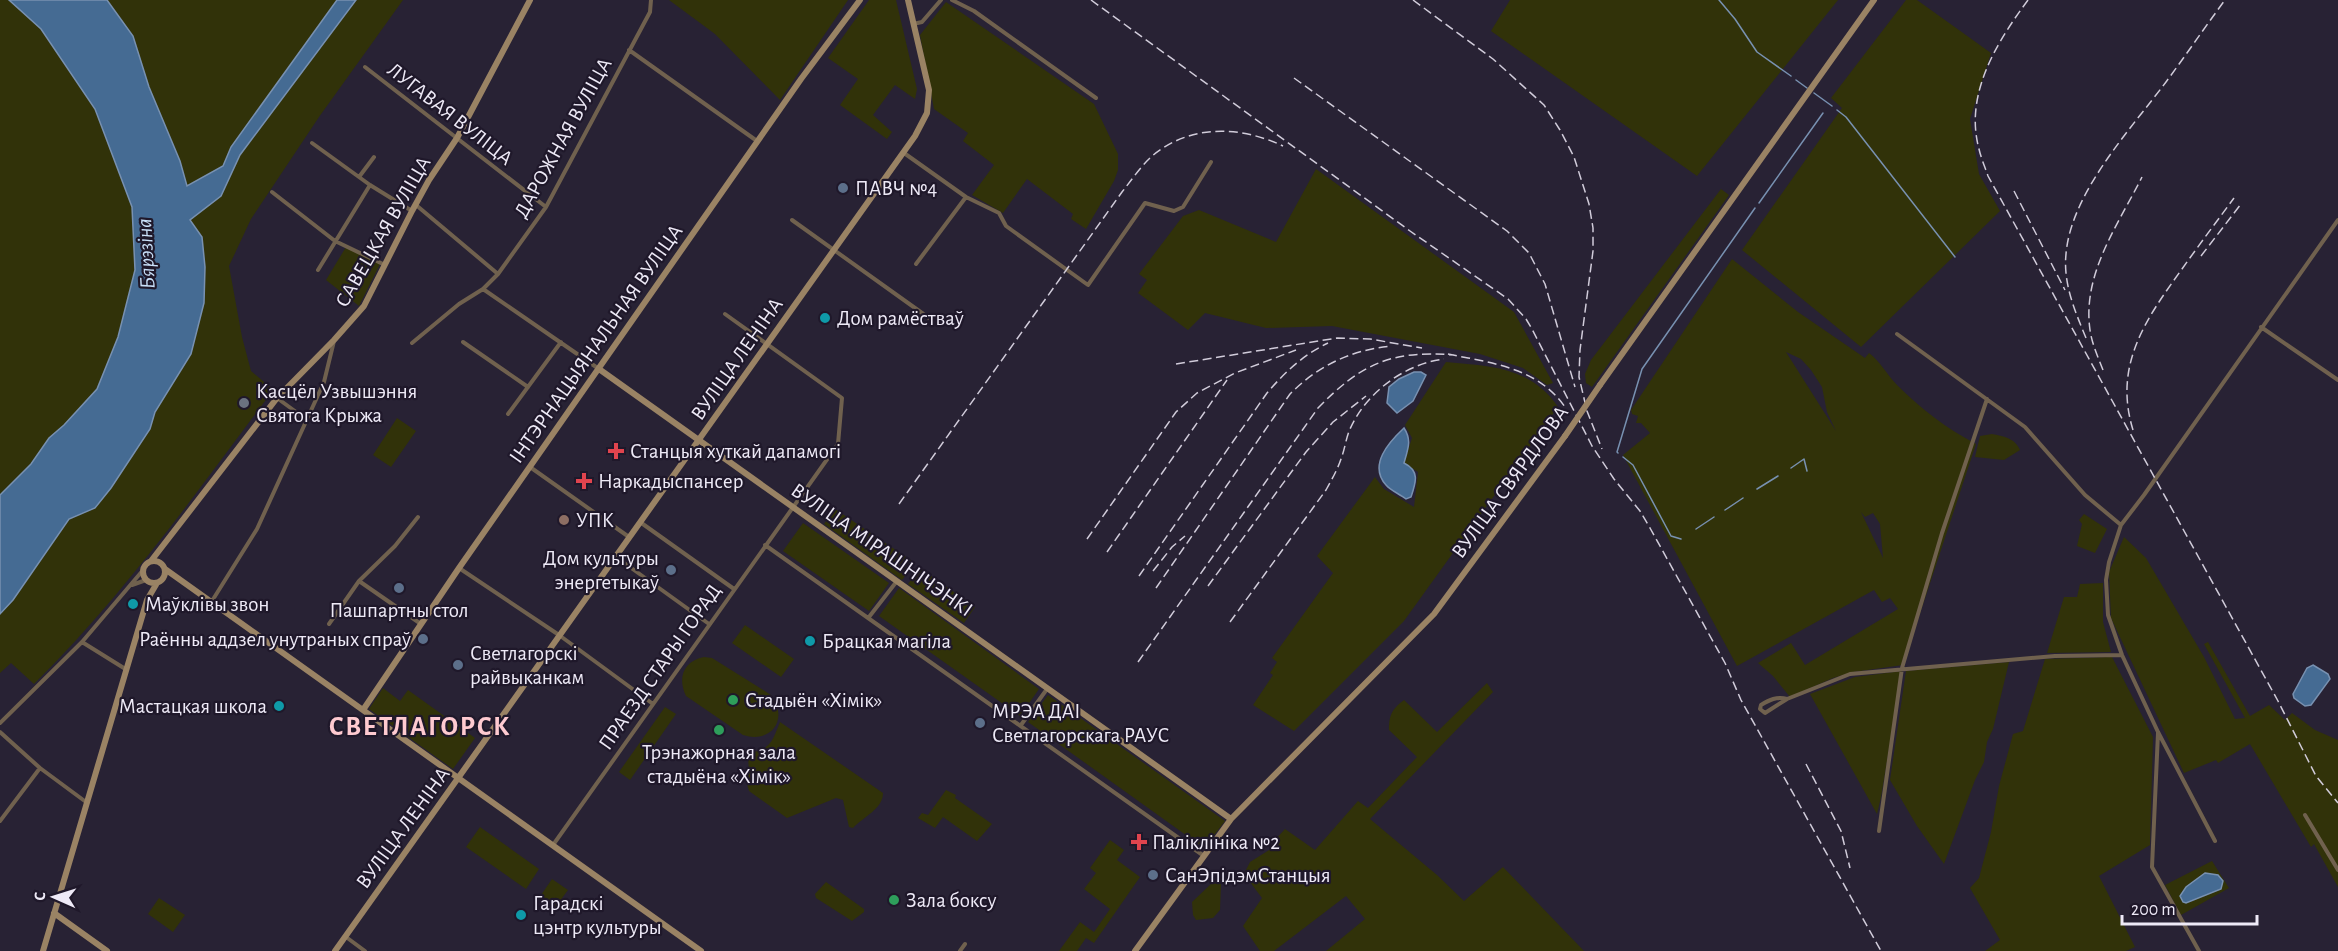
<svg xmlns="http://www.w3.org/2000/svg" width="2338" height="951" font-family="'Alegreya Sans',sans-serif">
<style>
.green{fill:#313209;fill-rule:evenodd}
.water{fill:#456b93;stroke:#7891b1;stroke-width:1.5}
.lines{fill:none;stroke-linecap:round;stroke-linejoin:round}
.stream{stroke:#7891b1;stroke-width:1.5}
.street{stroke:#70614e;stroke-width:4}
.secondary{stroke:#9a8364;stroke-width:6}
.rail{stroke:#d1ccda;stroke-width:1.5;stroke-dasharray:9 4.5;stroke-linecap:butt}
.secondary-bridge{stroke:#9a8364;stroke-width:6}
.service-dot{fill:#5c6f8a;stroke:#1f182a;stroke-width:2}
.culture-dot{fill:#0f9aa8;stroke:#1f182a;stroke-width:2}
.worship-dot{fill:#6b7280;stroke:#1f182a;stroke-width:2}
.health-dot{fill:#e0444e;stroke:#1f182a;stroke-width:2}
.education-dot{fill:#8d6e63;stroke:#1f182a;stroke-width:2}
.leisure-dot{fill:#2e9e5b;stroke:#1f182a;stroke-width:2}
.labels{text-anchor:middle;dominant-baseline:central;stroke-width:4.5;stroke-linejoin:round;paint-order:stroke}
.street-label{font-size:21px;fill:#eeeaf7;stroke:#1f182a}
.poi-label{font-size:21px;fill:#eeeaf7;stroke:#1f182a;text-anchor:start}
.water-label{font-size:22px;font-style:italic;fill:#cae1fa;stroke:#1f182a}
.district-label{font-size:27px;font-weight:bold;letter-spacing:1.5px;fill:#fecad0;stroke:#1f182a}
</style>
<rect width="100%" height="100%" fill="#282234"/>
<!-- green -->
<path class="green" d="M0,0H9L41,29L95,109L132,207L135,270L118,337L97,389L64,425L49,438L31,464L0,495Z
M107,0H403L319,117L251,219L229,266L242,337L251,371L275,391L268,397C194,496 122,597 34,684L11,663L0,673V614L13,600L69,519L95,508L111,488L150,429L155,412L204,303L205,267L202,237L190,221L133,36Z
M669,0H848L780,100L715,34Z
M869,0H896L917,89L915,99L895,85L873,115L892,132L887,139L840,105L858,79L828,58Z
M1510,0H1838L1697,176L1491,31Z
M1906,0H1917L1991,53L1970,119L1979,174L2000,211L1861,347L1742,250L1842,108L1831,98Z
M946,2L1094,104L1118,154V170L1114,181L1086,229L1071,219L1073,214L1027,179L1003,213L972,195L994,165L963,141L968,133L934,109L920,35Z
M1316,169L1514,312L1553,383L1547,385L1523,368L1480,354L1332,326L1266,328L1205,313L1188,330L1138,293L1147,280L1139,274L1183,216L1199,210L1276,242Z
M1721,189L1729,195L1592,387L1586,383L1585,374L1591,360Z
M346,247L380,264L359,306L326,280Z
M1732,259L1798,312L1865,358L1869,353C1881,362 1887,375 1897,385C1921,409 1946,428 1976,444L1903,665L1853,672L1833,678L1790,697L1773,676L1758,663L1791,643L1805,665L1898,609L1890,598L1882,602L1874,590L1737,666L1623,455L1650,433L1641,423H1636L1638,416L1632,414L1631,410ZM1786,352L1801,359L1811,370L1822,387L1827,412L1836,431ZM1861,512L1865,517L1873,513L1880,524L1883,558Z
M1446,362C1490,366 1531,367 1558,407L1404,621L1294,731L1253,705L1273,675L1270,673L1277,662L1272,658L1333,573L1317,556L1375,477L1384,489L1414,507L1418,472L1404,463L1412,438L1405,425Z
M397,418L416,431L391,467L373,455Z
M1992,434C2003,436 2015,438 2020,450L2004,460L1975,457L1980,436Z
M835,509L915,563L902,580L824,524Z
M2084,514L2107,529L2095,553L2077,546L2082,524L2079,520Z
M803,523L889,583L869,611L783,551Z
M2124,537L2146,558L2204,657L2235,719L2245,718L2204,644L2208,642L2250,716L2269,705L2285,720L2292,713L2315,730L2338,740V887L2314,844L2311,847L2250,744L2218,763L2216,760L2184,773L2111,618L2109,572Z
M920,568L975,607L964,623L908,584Z
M2103,583V622L2111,652L2047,653L2064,597H2077L2080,584Z
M899,588L1039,689L1020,716L879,616Z
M745,625L794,659L781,677L732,643Z
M704,657L712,658L771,695C789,719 772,744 743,735L686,696C677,677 684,661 704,657Z
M2112,657L2153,737L2150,845L2099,876L2135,947L2126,951H1985L2000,940L1970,888L1979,878L1991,832L1999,786L2013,734L2023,731L2045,659Z
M2009,662L1993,729L1987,742L1984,762L1975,780L1944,864L1917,826L1890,780L1906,671Z
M1902,671L1881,797L1877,814L1810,694L1855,677Z
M1487,683L1493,692L1370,819L1437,875L1464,901L1503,867L1584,951H1326L1365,919L1346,896L1274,951H1260L1243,926L1262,898L1244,874L1250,862L1274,847V841L1285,829L1315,850L1358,801L1368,808L1417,757L1389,730C1389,715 1392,709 1404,700L1437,732Z
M383,688L400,701L408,690L475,738L453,769L369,709Z
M1048,695L1225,821L1204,848L1028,722Z
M665,707L676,714L630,780L619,772Z
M780,722L883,793C883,809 863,817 853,828L849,827L843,800L836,798L787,818L749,791L745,777L749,770L748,758L752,752C772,750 774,736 780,722Z
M946,790L956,795L955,798L992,824L977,841L943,817L935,828L918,818L922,813L928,815Z
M480,827L539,869L526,889L466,847Z
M1110,840L1124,850L1117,860L1140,877L1094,943L1086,938L1077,951H1059L1080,922L1094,932L1110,909L1084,889L1096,873L1090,868Z
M2212,861L2229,888L2181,915L2165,885Z
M552,879L568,890L554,909L539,898Z
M826,882L864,909V912L852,921L816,898L815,894Z
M1217,883L1221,884L1220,910L1213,918L1196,920L1193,915L1192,902L1211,884Z
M159,898L185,915L173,932L148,914Z"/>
<!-- water -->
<path class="water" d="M9,0H107L133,36L149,87L180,161L187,186L223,166L231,147L337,0H356L240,155L221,196L190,220L202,237L205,267L204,303L191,354L155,412L150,429L111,488L95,508L69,519L13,600L0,614V495L31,464L49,438L64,425L97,389L118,337L135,270L132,207L95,109L41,29Z
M1414,372H1421L1426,375L1413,401L1397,413L1387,403L1389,387L1399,379Z
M1404,428C1412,440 1408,449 1404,463C1420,471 1416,482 1411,497L1406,499C1400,494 1391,491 1386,485C1368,465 1389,442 1404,428Z
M2313,665L2328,674L2330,679L2311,705L2305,706L2294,698L2293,694L2307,668Z
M2205,873L2218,875L2223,881L2221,889L2186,903L2183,902L2180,896L2186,887Z"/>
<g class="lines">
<!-- stream -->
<path class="stream" d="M1719,0L1735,19L1757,52L1791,76
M1796,80L1807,88
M1814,93L1832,106
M1837,110L1846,117L1955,257
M1759,203L1823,113
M1618,453L1617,452L1642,369L1755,208
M1623,457L1633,465L1671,536L1681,539
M1791,468L1804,459L1807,471
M1757,489L1778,476
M1725,510L1743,498
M1696,529L1714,517"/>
<!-- street -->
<path class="street" d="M952,0L974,11L1096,98
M913,24L922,22L941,0
M629,50L757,141
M365,67L546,207
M312,143L370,185L412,211
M904,153L966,197L999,213L1006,226L1088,285L1145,203L1174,211L1183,207L1211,162
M359,177L374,157
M272,192L335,241L385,265
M416,205L498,274
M792,220L929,318
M916,264L966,197
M318,270L370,185
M483,289L599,369
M2261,327L2338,380
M1897,334L2025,427L2085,495L2121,525
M463,342L528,387
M412,343L459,304L483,289L498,274L546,207L650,12L651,0
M277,398L307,420
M508,414L561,342
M530,467L629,537
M640,522L734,589
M765,545L1204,856
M616,557L709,624
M459,568L559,635L653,704
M359,581L421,624
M132,585L146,580
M212,601L257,529L324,382L334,341
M869,617L897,581
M329,624L359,581L395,546L418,517
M82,642L127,670
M1787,699C1777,696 1769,700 1761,705L1760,709L1765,713L1787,699L1850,674L2055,656L2122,655
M0,723L82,642L144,569
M1021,725L1047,689
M0,732L40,768L86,802
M2158,733L2152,867L2199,951
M2305,815L2338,870
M0,821L40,768
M1879,831L1902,668L1942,533L1987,399
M2215,841L2158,732L2122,655L2108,615L2106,580L2109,562L2121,525L2144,495L2338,220
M553,845L838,444L842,398L725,314
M346,937L365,951
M960,951L965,944"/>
<!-- secondary -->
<path class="secondary" d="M599,369L1231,819
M1600,385L1874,0
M143 572a11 11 0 1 1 22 0a11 11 0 1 1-22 0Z
M151,561L277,398L334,340L364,306L412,211L429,180L457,138L530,0
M165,569L701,951
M363,710L459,568L801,79L860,0
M54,913L107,951
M43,951L147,600L157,583
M335,951L915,136L927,113L929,90L908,0
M1135,951L1231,819L1434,614L1565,436"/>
<!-- rail -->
<path class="rail" d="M1091,0L1410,231L1508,299L1526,319L1532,329L1592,446L1614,479L1640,511L1650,528L1725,663L1741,700L1881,951
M1413,0L1493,59L1544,105L1560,130L1574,157L1589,204L1593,228V251L1580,350L1579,377L1587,411L1602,449
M2028,0C1997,42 1964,94 1979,149C1981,158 1985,167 1988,176L2278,701L2316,776L2338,803
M1294,78L1507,231L1529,253L1545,284L1575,387
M2014,191L2065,290
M2201,256L2241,204
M2086,338C2075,311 2063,284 2066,254C2071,193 2130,130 2166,82C2186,55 2205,27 2225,0
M1448,354C1491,363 1537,367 1565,407
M1176,364L1337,338L1370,339L1422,348
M2103,370C2098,357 2092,344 2090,330C2082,274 2118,225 2142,177
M2133,430C2113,365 2146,319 2182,269C2199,245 2217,221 2234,198
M899,504L1122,192C1134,177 1146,158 1163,148C1200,124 1245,128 1283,146
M1087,539L1176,412L1197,393L1235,373L1296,350
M1107,552L1227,380
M1153,571L1172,547L1185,536
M1139,576L1267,393C1285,372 1303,355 1328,343
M1208,586L1306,452L1333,422L1366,396
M1156,588L1290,394C1319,365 1351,350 1392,346
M1230,622L1326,490C1332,479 1338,469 1342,456C1345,448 1346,438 1350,429C1366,393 1404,364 1444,359
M1138,662L1318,408C1362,363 1392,350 1454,355
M1806,764L1841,831L1850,868"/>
<!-- secondary-bridge -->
<path class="secondary-bridge" d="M1565,436L1600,385"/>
</g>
<!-- markers -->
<g class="service-dot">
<circle cx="843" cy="188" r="6"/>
<circle cx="671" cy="570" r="6"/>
<circle cx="399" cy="588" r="6"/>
<circle cx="423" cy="639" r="6"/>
<circle cx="458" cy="665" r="6"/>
<circle cx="980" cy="723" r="6"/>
<circle cx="1153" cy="875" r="6"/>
</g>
<g class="culture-dot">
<circle cx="825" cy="318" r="6"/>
<circle cx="133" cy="604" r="6"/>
<circle cx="810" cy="641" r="6"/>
<circle cx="279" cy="706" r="6"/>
<circle cx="521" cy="915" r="6"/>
</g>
<circle class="worship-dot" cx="244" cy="403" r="6"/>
<g class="health-dot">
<path d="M613 442h6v6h6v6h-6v6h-6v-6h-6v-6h6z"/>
<path d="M581 472h6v6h6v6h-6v6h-6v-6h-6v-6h6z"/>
<path d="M1136 833h6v6h6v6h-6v6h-6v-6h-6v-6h6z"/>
</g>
<circle class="education-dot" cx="564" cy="520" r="6"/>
<g class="leisure-dot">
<circle cx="733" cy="700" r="6"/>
<circle cx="719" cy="730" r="6"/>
<circle cx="894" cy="900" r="6"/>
</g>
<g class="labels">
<!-- street labels -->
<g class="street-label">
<text transform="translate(450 114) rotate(38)">ЛУГАВАЯ ВУЛІЦА</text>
<text transform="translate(563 138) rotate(-61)">ДАРОЖНАЯ ВУЛІЦА</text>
<text transform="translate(383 232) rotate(-60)">САВЕЦКАЯ ВУЛІЦА</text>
<text transform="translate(596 344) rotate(-55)">ІНТЭРНАЦЫЯНАЛЬНАЯ ВУЛІЦА</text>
<text transform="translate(737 359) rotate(-55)">ВУЛІЦА ЛЕНІНА</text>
<text transform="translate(1510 482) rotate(-54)">ВУЛІЦА СВЯРДЛОВА</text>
<text transform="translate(882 550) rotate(35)">ВУЛІЦА МІРАШНІЧЭНКІ</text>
<text transform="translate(660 667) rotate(-55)">ПРАЕЗД СТАРЫ ГОРАД</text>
<text transform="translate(403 828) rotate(-54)">ВУЛІЦА ЛЕНІНА</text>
</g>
<!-- poi labels -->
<g class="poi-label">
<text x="855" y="188">ПАВЧ №4</text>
<text x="837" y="318">Дом рамёстваў</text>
<text x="256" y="391">Касцёл Узвышэння<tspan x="256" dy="24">Святога Крыжа</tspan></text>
<text x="630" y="451">Станцыя хуткай дапамогі</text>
<text x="598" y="481">Наркадыспансер</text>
<text x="576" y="520">УПК</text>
<text x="659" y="558" text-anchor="end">Дом культуры<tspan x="659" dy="24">энергетыкаў</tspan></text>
<text x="145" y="604">Маўклівы звон</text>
<text x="399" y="610" text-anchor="middle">Пашпартны стол</text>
<text x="411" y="639" text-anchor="end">Раённы аддзел унутраных спраў</text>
<text x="822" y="641">Брацкая магіла</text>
<text x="470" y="653">Светлагорскі<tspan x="470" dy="24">райвыканкам</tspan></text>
<text x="745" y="700">Стадыён «Хімік»</text>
<text x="267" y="706" text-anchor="end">Мастацкая школа</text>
<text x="992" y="711">МРЭА ДАІ<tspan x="992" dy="24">Светлагорскага РАУС</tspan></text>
<text x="719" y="752" text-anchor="middle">Трэнажорная зала<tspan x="719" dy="24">стадыёна «Хімік»</tspan></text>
<text x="1152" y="842">Паліклініка №2</text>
<text x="1165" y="875">СанЭпідэмСтанцыя</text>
<text x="906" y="900">Зала боксу</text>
<text x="533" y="903">Гарадскі<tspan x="533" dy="24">цэнтр культуры</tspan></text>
</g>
<!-- water labels -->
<g class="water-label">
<text transform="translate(146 254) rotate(-93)">Бярэзіна</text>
</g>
<!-- district labels -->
<g class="district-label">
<text x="420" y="726">СВЕТЛАГОРСК</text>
</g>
</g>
<!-- north arrow -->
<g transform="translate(54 897) rotate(273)" stroke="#1f182a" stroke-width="4.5" paint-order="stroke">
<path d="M0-4.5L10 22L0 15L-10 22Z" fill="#eeeaf7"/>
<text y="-9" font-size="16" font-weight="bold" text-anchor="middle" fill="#eeeaf7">С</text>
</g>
<!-- scale -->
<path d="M2122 915v9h135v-9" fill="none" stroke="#eeeaf7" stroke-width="3"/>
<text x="2131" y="915" font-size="18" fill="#eeeaf7" stroke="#1f182a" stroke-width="4.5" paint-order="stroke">200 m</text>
</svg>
